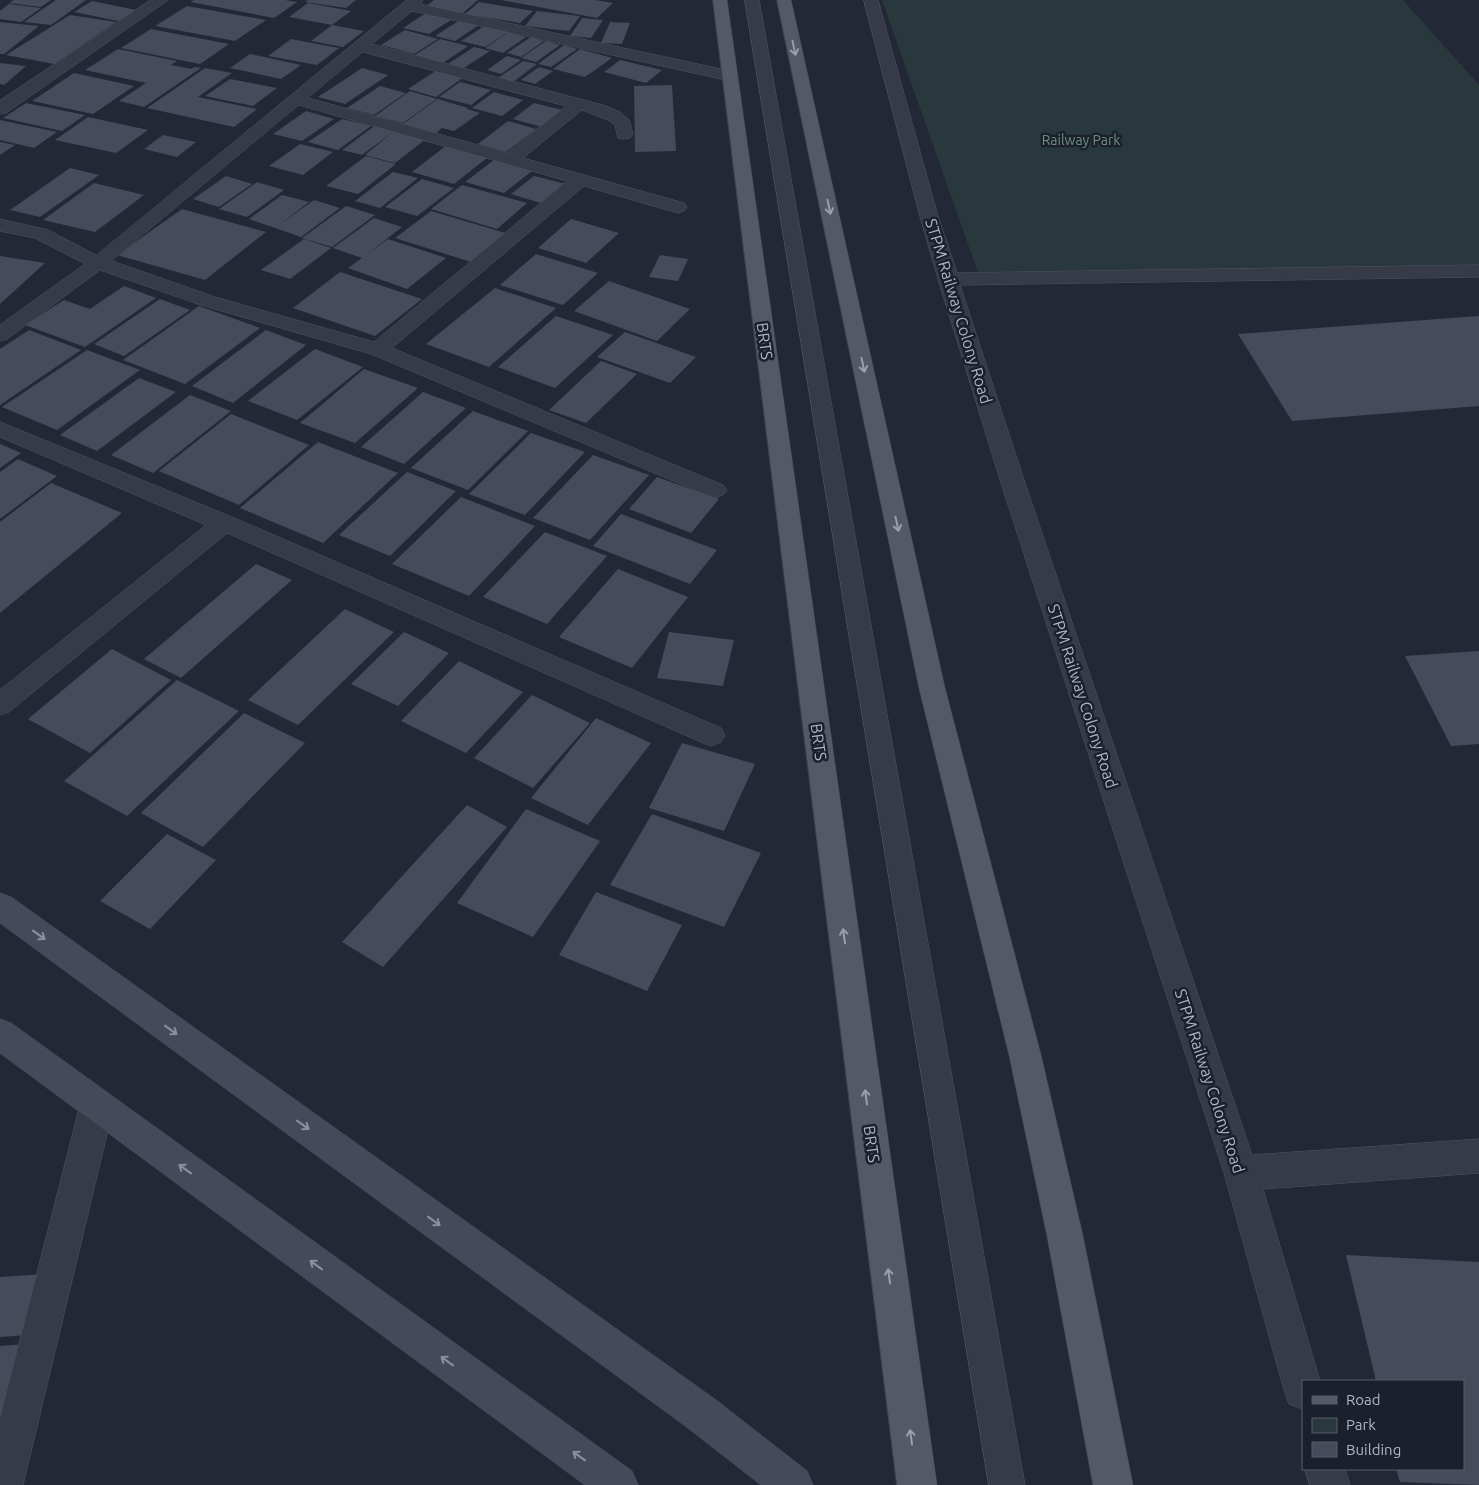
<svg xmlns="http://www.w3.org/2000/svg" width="1479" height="1485" font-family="Ubuntu,sans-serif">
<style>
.green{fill:#29383c}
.building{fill:#454b5b}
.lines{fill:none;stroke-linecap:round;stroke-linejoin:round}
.lane-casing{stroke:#515562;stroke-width:1}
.street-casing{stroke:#515562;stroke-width:1}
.secondary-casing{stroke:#515562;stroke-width:1}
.primary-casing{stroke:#404451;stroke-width:1}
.lane{fill:#373b47;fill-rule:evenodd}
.street{fill:#373b47;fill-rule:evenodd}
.secondary{fill:#45495a;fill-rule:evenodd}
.primary{fill:#555967;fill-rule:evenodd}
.oneway{stroke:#9a9ead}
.oneway2{stroke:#8b8f9f}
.labels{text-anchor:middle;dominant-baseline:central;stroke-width:5;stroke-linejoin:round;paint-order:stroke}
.far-park-label{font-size:14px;fill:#6b927b;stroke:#1c202c}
.street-label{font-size:16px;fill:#b1b5c4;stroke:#1c202c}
</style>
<rect width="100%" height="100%" fill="#232837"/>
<!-- green -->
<path class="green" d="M882,0H1403L1479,85V265L982,284Z"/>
<!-- building -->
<path class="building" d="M14,0H51L41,7L9,3Z
M56,0H86L51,25L24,22Z
M194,0H285L297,2L274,18L191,2Z
M308,0H356L346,8L305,2Z
M434,0H478L463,13L425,7Z
M501,0H595L613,3L597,18Z
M92,1L136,10L118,21L74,12Z
M479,2L533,11L520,23L465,14Z
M308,3L351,11L332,25L289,17Z
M9,4L41,8L21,22L0,19V11Z
M187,6L266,20L235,41L155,26Z
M537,11L580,16L569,31L525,26Z
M426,13L451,20L429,34L403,28Z
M70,15L116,22L54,64L6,55Z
M582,18L603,20L591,38L570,36Z
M460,20L479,25L455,41L435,36Z
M0,22L39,26L4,54H0Z
M610,22L630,23L622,44L601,43Z
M332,25L364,31L343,47L311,41Z
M486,25L510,31L485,47L461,41Z
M151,29L229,44L200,64L121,48Z
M405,30L438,39L414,54L381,45Z
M509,32L526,37L503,53L485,48Z
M531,37L544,41L521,57L507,53Z
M291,39L339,48L317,65L268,56Z
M440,39L468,46L443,63L415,55Z
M546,41L560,45L536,62L521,58Z
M564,45L577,49L551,67L538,64Z
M474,47L490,51L464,68L448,64Z
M118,49L177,61L171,65L191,69L195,67L201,68L144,107L119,101L146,83L85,70Z
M580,49L612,58L585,77L553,69Z
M250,54L301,65L281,79L230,68Z
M507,56L521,60L501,74L487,70Z
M620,60L662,70L646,83L604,72Z
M523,61L537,64L513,82L498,78Z
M0,63L26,66L4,85L0,84Z
M539,67L553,71L535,84L521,80Z
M205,68L232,73L198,97L257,109L234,127L147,108Z
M362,68L388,75L345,104L318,97Z
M437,70L464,77L436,97L408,89Z
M74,73L134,86L93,114L32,101Z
M230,79L277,88L253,106L205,96Z
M460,82L491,90L471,105L439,97Z
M672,85L676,151L635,152L634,86Z
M380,86L406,93L374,115L347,108Z
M410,91L437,99L403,123L375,116Z
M494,92L523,100L502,116L472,108Z
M438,99L468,108L467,109L480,113L454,131L442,128L436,133L403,124Z
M26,103L85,115L62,131L3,118Z
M534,103L562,110L542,127L513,119Z
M306,111L334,119L302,141L273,134Z
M88,117L148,130L116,153L55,140Z
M342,119L371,126L338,150L308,142Z
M0,120L57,132L34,148L0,140Z
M508,121L536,129L506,152L478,144Z
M376,125L426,139L395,163L365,155L393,132L362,155L342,150Z
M163,135L196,142L177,157L144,149Z
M0,142L15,145L0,155Z
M300,144L333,152L303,175L269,166Z
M447,145L488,157L454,184L412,172Z
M366,156L396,164L358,194L326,186Z
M494,160L532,171L504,193L465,182Z
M70,168L99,175L40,217L10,210Z
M393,172L418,178L380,208L355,201Z
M226,176L252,184L219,207L193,199Z
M534,176L570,185L547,205L511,194Z
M422,179L454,188L417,216L385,207Z
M257,182L284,190L247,217L219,209Z
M94,183L144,195L95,232L43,220Z
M462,185L527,203L497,229L431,209Z
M282,195L309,202L279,225L314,200L340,208L301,237L249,219Z
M346,206L375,215L332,247L302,238Z
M182,209L266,232L205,280L117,255Z
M431,211L509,234L474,263L395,238Z
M374,218L402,227L362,258L333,248Z
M571,219L619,233L586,263L538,248Z
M304,239L331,248L290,279L261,270Z
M388,239L446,258L407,289L348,268Z
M536,254L598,273L563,305L500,285Z
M660,255L688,259L678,281L649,277Z
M0,256L45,263L0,304Z
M340,272L422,299L375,336L293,308Z
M609,281L690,309L657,341L574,311Z
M124,286L156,298L85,347L25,325L64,300L90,309Z
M495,288L556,308L489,367L426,344Z
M160,299L190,310L124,356L94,344Z
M199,306L260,328L185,384L123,360Z
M556,316L613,335L555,388L498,367Z
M1479,316V406L1292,421L1238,334Z
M29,330L81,350L0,405V349Z
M266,330L306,345L233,403L192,386Z
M625,332L696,357L670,383L597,357Z
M315,349L363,367L297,420L248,401Z
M87,350L140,370L57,430L2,407Z
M601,361L637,374L586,423L549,410Z
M364,369L418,388L355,443L300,423Z
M139,378L176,392L97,451L60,435Z
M423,392L466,408L404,464L361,447Z
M190,395L231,411L153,473L111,455Z
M473,411L528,431L468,490L411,468Z
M231,414L309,445L239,505L159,471Z
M531,433L585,452L525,515L469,494Z
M318,442L398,473L323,543L240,508Z
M0,444L21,453L0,468Z
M593,455L649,475L590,540L533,518Z
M18,459L57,476L0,519V472Z
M407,472L456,491L390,556L339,535Z
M657,477L719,499L691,533L629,509Z
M51,483L122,513L0,613V522Z
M461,497L535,526L469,596L392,564Z
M621,514L717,550L690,584L593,546Z
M545,532L607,556L547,624L483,597Z
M256,564L292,580L181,678L144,659Z
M618,569L688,597L632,668L559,637Z
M345,609L394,632L298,725L248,700Z
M404,632L449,653L398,706L351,684Z
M669,632L734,640L723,686L657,678Z
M112,649L171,680L90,753L28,719Z
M1479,651V744L1451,746L1405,656Z
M459,661L523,692L466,753L401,721Z
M177,680L239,711L127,816L64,781Z
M532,695L590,723L533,788L474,758Z
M244,713L305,743L203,847L141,813Z
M596,718L651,743L588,825L531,798Z
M682,743L755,764L724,831L649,808Z
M467,805L507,827L383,967L342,942Z
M526,809L600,841L533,937L457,903Z
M652,814L761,853L724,927L610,885Z
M167,834L216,860L150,929L100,901Z
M596,892L682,925L647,991L559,955Z
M1346,1255L1479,1262V1485L1400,1482L1396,1469H1463V1381H1376Z
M44,1274L28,1335L0,1337V1277Z
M27,1344L8,1415H0V1346Z"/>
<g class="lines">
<defs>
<path id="lane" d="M745,0H759L1025,1485H989Z"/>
<path id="street" d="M151,0H168L6,113L0,114V101Z
M407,0H423L420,4L730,71L736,73L738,76L736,79L730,81L412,11L372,44L606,106L620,112L629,120L633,134L630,138L624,139L618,138L615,125L608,120L582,110L523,158L684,203L687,207L684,211L678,213L584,186L392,348L723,485L727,490L723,495L715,498L707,495L371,354L201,305L100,270L7,339L0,341V325L85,264L35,238L0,231V219L48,230L96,255ZM363,52L566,106L507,153L308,98ZM299,105L567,181L374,342L215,297L112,261Z
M864,0H878L937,213L957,273L1479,265V277L960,285L1026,486L1252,1155L1479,1139V1173L1263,1189L1320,1381H1303V1409L1289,1404L1284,1390L1224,1173L1002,486L938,279L919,213Z
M0,422L232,517L721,728L725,735L721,742L711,746L701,742L227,533L9,712L0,715V690L206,525L0,437Z
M97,1089L109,1094L114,1105L23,1485H0V1418L80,1105L85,1094Z
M1305,1469H1345L1350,1485H1310Z"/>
<path id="secondary" d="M0,893L11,897L716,1400L807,1471L813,1485H761L688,1428L0,923Z
M0,1019L11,1023L632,1471L638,1485H585L0,1053Z"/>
<path id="primary" d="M713,0H727L937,1485H897Z
M777,0H791L945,688L1041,1055L1083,1236L1133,1485H1093L1047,1236L1009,1055L919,688Z"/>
</defs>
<!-- lane casing -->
<use href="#lane" class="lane-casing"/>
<!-- street casing -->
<use href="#street" class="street-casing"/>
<!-- secondary casing -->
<use href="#secondary" class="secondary-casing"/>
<!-- primary casing -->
<use href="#primary" class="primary-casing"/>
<!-- lane -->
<use href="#lane" class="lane"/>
<!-- street -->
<use href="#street" class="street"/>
<!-- secondary -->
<use href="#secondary" class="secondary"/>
<!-- primary -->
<use href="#primary" class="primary"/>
</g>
<!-- one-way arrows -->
<defs><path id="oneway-shaft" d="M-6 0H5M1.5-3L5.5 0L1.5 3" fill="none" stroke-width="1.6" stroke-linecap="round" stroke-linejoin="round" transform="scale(1.25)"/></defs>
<g class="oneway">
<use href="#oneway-shaft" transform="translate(794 48) rotate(78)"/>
<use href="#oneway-shaft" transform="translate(829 207) rotate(78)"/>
<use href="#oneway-shaft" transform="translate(863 365) rotate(78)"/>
<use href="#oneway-shaft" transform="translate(897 524) rotate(78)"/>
<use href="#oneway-shaft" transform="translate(844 936) rotate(-98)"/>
<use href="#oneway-shaft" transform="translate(866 1097) rotate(-98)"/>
<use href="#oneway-shaft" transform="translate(889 1276) rotate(-98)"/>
<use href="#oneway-shaft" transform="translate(911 1437) rotate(-98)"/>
</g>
<g class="oneway2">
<use href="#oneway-shaft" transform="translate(39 935) rotate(36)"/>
<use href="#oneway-shaft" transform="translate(171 1030) rotate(36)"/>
<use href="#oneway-shaft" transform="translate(303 1125) rotate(36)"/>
<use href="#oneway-shaft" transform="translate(185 1169) rotate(-144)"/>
<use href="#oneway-shaft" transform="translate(434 1221) rotate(36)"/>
<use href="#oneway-shaft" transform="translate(316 1265) rotate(-144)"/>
<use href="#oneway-shaft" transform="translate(447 1361) rotate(-144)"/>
<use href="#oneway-shaft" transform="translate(579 1456) rotate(-144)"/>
</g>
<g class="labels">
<!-- far-park labels -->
<g class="far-park-label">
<text x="1081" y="140">Railway Park</text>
</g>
<!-- street labels -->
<g class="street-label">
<text transform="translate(959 311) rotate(73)">STPM Railway Colony Road</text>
<text transform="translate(765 341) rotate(82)">BRTS</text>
<text transform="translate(1083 696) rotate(72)">STPM Railway Colony Road</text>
<text transform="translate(819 742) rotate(82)">BRTS</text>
<text transform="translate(1210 1081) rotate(72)">STPM Railway Colony Road</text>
<text transform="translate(872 1144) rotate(82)">BRTS</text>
</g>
</g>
<!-- legend -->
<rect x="1302" y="1380" width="162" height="90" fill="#1c202c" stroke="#585c69"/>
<rect x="1312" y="1396" width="25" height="8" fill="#555967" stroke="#585c69"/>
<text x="1346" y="1405" font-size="15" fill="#b1b5c4">Road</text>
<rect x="1312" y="1418" width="25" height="15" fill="#29383c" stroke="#585c69"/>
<text x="1346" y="1430" font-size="15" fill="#b1b5c4">Park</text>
<rect x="1312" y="1442" width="25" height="15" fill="#454b5b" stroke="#585c69"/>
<text x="1346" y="1455" font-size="15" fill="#b1b5c4">Building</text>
</svg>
